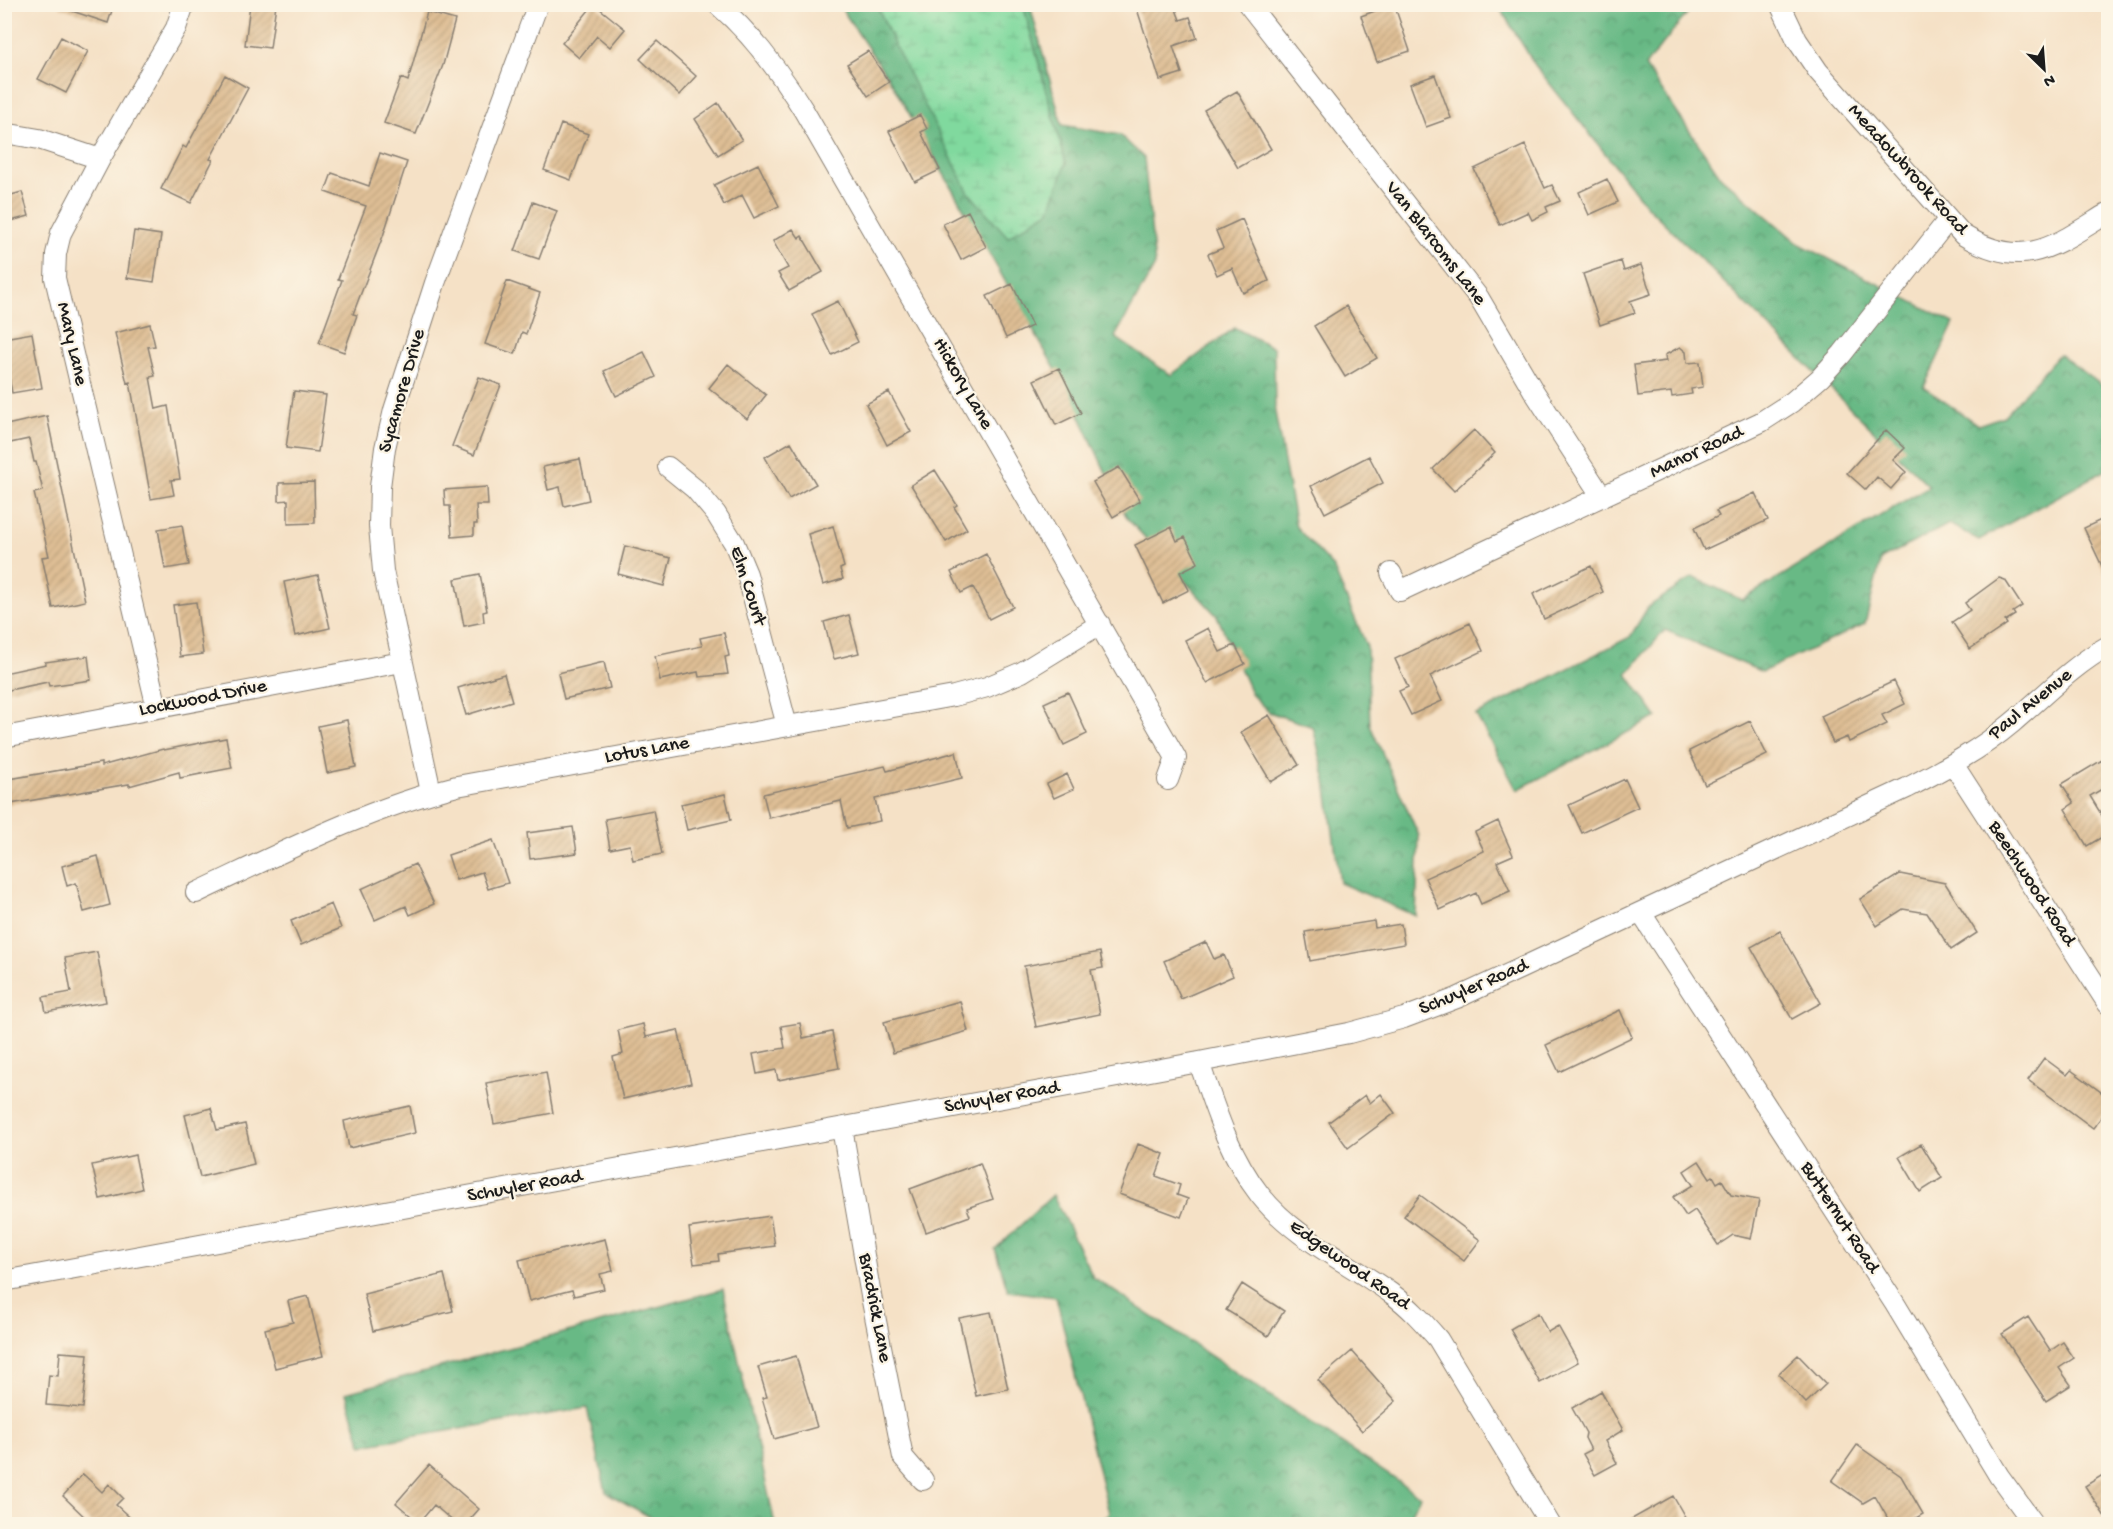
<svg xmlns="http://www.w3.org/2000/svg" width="2113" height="1529" font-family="'Gochi Hand',sans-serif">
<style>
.forest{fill:url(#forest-crowns);stroke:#426a50;stroke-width:1.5}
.wetland{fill:url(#wetland-marsh);stroke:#4e7a5d;stroke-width:1.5}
.building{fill:url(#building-hatch)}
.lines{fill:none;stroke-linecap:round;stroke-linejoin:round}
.minor-casing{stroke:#887e71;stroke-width:22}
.minor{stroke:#fff;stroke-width:20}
.labels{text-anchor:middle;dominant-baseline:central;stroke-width:4.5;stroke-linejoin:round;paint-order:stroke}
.street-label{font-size:20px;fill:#1c1c1c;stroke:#fcf5e5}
</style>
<defs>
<pattern id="forest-crowns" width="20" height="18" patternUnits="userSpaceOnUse" patternTransform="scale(1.5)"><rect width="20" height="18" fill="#68b985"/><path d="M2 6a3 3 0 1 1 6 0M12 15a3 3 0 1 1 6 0" fill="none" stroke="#55966c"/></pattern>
<pattern id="wetland-marsh" width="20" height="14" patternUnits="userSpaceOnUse" patternTransform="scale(1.5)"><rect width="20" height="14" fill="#80d99e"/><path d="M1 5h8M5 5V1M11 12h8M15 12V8" fill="none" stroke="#6eba88"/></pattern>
<pattern id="building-hatch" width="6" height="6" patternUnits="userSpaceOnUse" patternTransform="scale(1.5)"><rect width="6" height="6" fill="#debe94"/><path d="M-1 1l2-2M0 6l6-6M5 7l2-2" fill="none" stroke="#bea37f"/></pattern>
</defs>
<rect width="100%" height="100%" fill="#fcf5e5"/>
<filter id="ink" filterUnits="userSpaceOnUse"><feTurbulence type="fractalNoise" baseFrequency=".0167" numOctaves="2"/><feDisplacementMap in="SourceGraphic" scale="12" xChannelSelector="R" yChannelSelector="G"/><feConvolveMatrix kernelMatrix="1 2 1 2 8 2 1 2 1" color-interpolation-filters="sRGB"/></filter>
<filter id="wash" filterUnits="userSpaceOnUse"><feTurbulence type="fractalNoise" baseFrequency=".008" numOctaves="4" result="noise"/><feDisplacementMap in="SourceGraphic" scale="24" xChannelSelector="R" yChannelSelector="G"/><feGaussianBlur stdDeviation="1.35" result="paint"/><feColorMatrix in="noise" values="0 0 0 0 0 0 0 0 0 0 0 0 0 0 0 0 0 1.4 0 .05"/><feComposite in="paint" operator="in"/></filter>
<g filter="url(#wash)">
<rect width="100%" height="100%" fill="#f5e1c6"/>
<!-- forest -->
<path class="forest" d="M839,5H877L895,46L1066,163L1023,5H1030L1062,125L1120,135L1144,158L1155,265L1115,337L1171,375L1235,328L1274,348L1275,412L1296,527L1333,567L1367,647L1370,725L1419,836L1416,916L1340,883L1326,781L1313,727L1269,712L1252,695L1217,616L1127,518L1069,393L891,82Z
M1498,5H1694L1645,66L1721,177L1798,243L1954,323L1924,387L1978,425L2004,416L2059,354L2108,390V469L1979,540L1949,524L1881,559L1865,624L1762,672L1665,630L1627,674L1657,717L1517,790L1476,715L1630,637L1648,607L1693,577L1742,600L1929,486L1646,205L1535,65Z
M1053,1195L1093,1277L1420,1496L1405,1524H1096L1109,1513L1056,1297L1008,1291L995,1249Z
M723,1289L775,1524H662L606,1492L587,1408L362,1445L346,1393Z"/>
<!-- wetland -->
<path class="wetland" d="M877,5H1023L1066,163L1050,210L1008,237L969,193L895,46Z"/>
<g id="blocks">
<!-- building -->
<path class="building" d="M61,4H114L108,23L60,7Z
M250,4H276L270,48L245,45Z
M594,4L625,29L610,47L597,36L579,58L562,43Z
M1152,4H1174L1180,20L1190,17L1197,38L1173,46L1182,73L1160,80L1137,9Z
M1394,4L1410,51L1377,62L1361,16Z
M427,12L455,20L443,65L416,134L384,123L401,78L408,81Z
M61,37L88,51L66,93L38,79Z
M657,41L696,76L679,95L640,59Z
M868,51L889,82L868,96L847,64Z
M225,75L248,88L210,159L213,160L191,203L161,189L183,146L186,148Z
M1435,75L1451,118L1426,127L1410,84Z
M1237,91L1271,149L1238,168L1204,110Z
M718,103L742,140L718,155L695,119Z
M920,115L927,129L921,132L940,170L915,182L889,131Z
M561,124L588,134L571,180L544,170Z
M1525,145L1545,188L1552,185L1560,201L1546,207L1548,212L1532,220L1528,212L1500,225L1474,169Z
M380,153L407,162L383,236L353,314L357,315L344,352L319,343L342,280L338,279L366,206L325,192L332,173L369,186Z
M758,164L779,206L754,218L742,195L724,205L714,185Z
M1607,179L1618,202L1589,215L1579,192Z
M22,192L29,216L4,223V197Z
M533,202L557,211L539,259L515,251Z
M968,211L986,247L961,260L943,224Z
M1242,219L1269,281L1243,293L1232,268L1217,275L1208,254L1223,248L1216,231Z
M793,229L799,238L802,236L823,272L789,291L778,273L788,268L773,241Z
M134,231L161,235L154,282L127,278Z
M1621,261L1624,271L1641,265L1651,294L1630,301L1635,313L1600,325L1583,274Z
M507,281L540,293L526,334L522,332L515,354L485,344Z
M1012,284L1032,326L1006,338L987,296Z
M838,301L858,342L832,355L812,314Z
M1346,306L1377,358L1345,377L1314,326Z
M150,324L155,346L148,347L155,376L150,377L156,409L168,406L180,479L171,480L174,495L151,499L130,382L127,383L115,333Z
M32,333L42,388L12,393L4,351V338Z
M1680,347L1686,352L1687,363L1700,362L1703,387L1691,389L1692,394L1672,397L1671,392L1638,396L1634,365L1666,361L1665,355Z
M644,352L656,377L616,396L604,371Z
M728,364L766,395L747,419L709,388Z
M1059,368L1081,413L1056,425L1034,380Z
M479,377L501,385L474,455L452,446Z
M294,391L326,395L318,452L286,448Z
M889,392L911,432L887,445L866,404Z
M47,416L85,601L53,608L42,557L49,556L34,493L43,491L36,462H34L29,439L10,443L6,425Z
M1474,430L1495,453L1454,491L1433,469Z
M1886,430L1905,448L1893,460L1906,472L1891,489L1877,477L1866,490L1847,473Z
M791,442L816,484L789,499L765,457Z
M1369,456L1383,483L1325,513L1311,486Z
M580,459L589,500L564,506L560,487L548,490L543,467Z
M1119,467L1140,501L1113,517L1093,482Z
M935,470L957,505L954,507L967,529L946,542L911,485Z
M314,482L315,523L288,524V500L279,501V483Z
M487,487L488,505H476L477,524H474V535L452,537L450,506H445L444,490Z
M1755,493L1768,520L1704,550L1694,528L1719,516L1716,511Z
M2103,519L2109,530V581L2084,528Z
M182,525L189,565L165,569L158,529Z
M833,526L844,567L840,569L843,579L823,585L808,534Z
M1171,527L1177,541L1185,537L1198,563L1180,572L1189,590L1163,603L1135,545Z
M625,546L671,558L664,586L618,574Z
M986,554L1013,607L989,619L973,587L961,593L951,572Z
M1591,566L1603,592L1544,619L1533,594Z
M480,574L487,611L483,612L484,622L464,626L455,579Z
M318,575L330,628L295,636L284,582Z
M1999,578L2005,580L2022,606L2013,612L2015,615L2005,621L2007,624L1970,649L1952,622L1970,610L1965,603Z
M196,602L203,654L180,657L173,605Z
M849,615L859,653L834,659L824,622Z
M1470,623L1483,651L1430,676L1442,701L1411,715L1399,691L1408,687L1395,659Z
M1208,628L1220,652L1235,645L1245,664L1207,683L1185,640Z
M724,633L729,656L725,657L728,674L699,677L698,672L660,680L655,656L702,646L700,638Z
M88,656L91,680L49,686L48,682L4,691V673L46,664L45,662Z
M604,662L610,688L564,699L558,673Z
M504,674L512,701L466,715L458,688Z
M1894,681L1905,704L1882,715L1887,724L1849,742L1847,737L1833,743L1821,716Z
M1068,692L1087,734L1064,745L1044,703Z
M1269,715L1299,765L1271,782L1241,732Z
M347,720L356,767L327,773L318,726Z
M1750,721L1767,755L1705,785L1689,751Z
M226,738L232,768L180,778L179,772L129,786V784L4,805V780L101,763V766L163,749L164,750Z
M956,752L962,778L875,799L880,821L847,828L841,801L769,818L763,794L885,766L887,771Z
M2102,760L2109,771V785L2090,796L2109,827V833L2087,846L2065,809L2074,803L2062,784Z
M1067,774L1074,789L1054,798L1047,784Z
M1625,779L1638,807L1582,833L1569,805Z
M725,794L731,820L687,830L681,804Z
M653,810L662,854L633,860L630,845L610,849L605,819Z
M1498,821L1513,855L1497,862L1510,891L1481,904L1476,893L1440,910L1425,878L1484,851L1475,832Z
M573,827L577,853L530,859L527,833Z
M493,840L508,883L488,889L482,872L456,880L448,855Z
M98,856L110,905L84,912L76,883L67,886L62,866Z
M415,864L434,904L410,915L406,906L375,920L361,889Z
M1900,874L1945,883L1977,933L1951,950L1927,913L1903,909L1877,926L1860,899Z
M331,904L341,928L301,945L291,921Z
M1374,921L1375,928L1401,924L1404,944L1310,961L1305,932Z
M1780,931L1821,1003L1792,1019L1751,947Z
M1206,942L1214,959L1224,955L1233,976L1181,999L1164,961Z
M97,952L106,1002L46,1012L43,997L71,992L65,958Z
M1100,952L1103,968L1091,970L1100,1014L1036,1027L1024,966Z
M960,1001L968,1031L893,1053L884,1022Z
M1620,1010L1632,1037L1559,1072L1546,1045Z
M800,1023L803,1038L832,1032L839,1068L778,1080L776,1070L757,1074L753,1054L785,1048L781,1026Z
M643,1024L646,1037L678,1030L691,1083L623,1099L613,1057L623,1054L618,1030Z
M2044,1058L2067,1075L2071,1070L2109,1098V1107L2093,1128L2028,1080Z
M546,1072L553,1113L494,1124L486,1083Z
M1381,1094L1395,1113L1348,1148L1329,1122L1365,1095L1370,1103Z
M410,1106L415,1133L349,1148L344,1121Z
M211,1108L217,1130L245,1124L254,1164L200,1177L185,1115Z
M1138,1144L1164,1154L1156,1176L1180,1185L1177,1195L1188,1199L1181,1217L1119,1194Z
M1921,1144L1942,1178L1920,1192L1899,1157Z
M135,1155L142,1189L100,1199L92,1165Z
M1699,1161L1710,1178L1713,1176L1717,1183L1722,1180L1731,1195L1759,1200L1751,1239L1733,1235L1718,1245L1695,1210L1686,1216L1673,1197L1693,1185L1684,1171Z
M980,1163L993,1199L967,1208L970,1216L926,1232L910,1189Z
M1420,1195L1480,1240L1464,1261L1404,1216Z
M770,1216L775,1246L718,1254L719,1261L694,1264L689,1228Z
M605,1239L613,1271L600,1274L604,1289L574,1296L572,1290L529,1301L519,1260Z
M444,1274L453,1311L373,1331L364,1294Z
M1242,1284L1284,1311L1268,1336L1226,1310Z
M308,1296L323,1356L275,1368L265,1329L293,1322L288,1301Z
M991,1312L1008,1389L976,1396L959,1318Z
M1538,1313L1548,1332L1558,1326L1578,1362L1540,1383L1510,1329Z
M2028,1317L2050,1351L2063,1342L2074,1358L2059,1368L2071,1385L2046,1401L2002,1334Z
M1352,1351L1396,1401L1362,1431L1318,1380Z
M60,1352L88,1354L83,1408L46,1405L49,1375L58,1376Z
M1798,1355L1826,1384L1806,1403L1778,1374Z
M796,1356L817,1427L774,1439L762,1398L767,1397L758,1367Z
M1601,1391L1623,1430L1605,1441L1617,1463L1595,1475L1583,1454L1591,1450L1585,1438L1586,1433L1572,1408Z
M1857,1445L1901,1476L1923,1514L1906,1524H1891L1875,1496L1863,1503L1832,1481Z
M429,1465L479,1509L466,1524H456L434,1505L419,1523L396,1503Z
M2109,1471V1523L2085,1486Z
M83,1474L102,1492L109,1484L123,1498L116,1505L137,1524H92L63,1496Z
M1673,1496L1689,1524H1623Z"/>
</g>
</g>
<g filter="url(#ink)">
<use href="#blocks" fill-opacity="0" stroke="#887e71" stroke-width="1.5"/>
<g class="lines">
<defs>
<path id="minor" d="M717,4C752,34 780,72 804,111L1176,758L1168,780
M1248,4L1479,298L1533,390L1602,497
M1780,4L1797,40L1818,71L1963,235C2024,272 2054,246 2108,213
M4,133L39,139L100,159
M668,467L695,489L716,514L734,543L747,574L787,726
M1391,573L1400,591L1761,422L1792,402L1820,378L1842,354L1948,220
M157,708L55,278L56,254L61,233L100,159L176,28L184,4
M4,737L402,662
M1953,764L2108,1004
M431,792L383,571L379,526L380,487L385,448L394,410L435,283L538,4
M196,893C281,853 366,809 457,786L954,696L987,687L1022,672L1100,624
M1641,913L1895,1304L1999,1476L2034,1524
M1199,1062C1215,1109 1229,1155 1260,1195C1295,1239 1348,1262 1392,1294C1410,1307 1424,1323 1438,1339L1550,1524
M842,1128L871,1296L903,1457L923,1480
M4,1281L1199,1062L1349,1033L1404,1018L1457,998L1907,788C1944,769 1980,750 2012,723C2044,696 2072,666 2108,646"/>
</defs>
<!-- minor casing -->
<use href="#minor" class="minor-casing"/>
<!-- minor -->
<use href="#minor" class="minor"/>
</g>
</g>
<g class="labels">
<!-- street labels -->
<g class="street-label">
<text transform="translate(1907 170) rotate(48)">Meadowbrook Road</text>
<text transform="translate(1435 244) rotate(52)">Van Blarcoms Lane</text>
<text transform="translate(71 344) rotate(77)">Mary Lane</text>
<text transform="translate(962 384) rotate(60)">Hickory Lane</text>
<text transform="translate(403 391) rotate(-74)">Sycamore Drive</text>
<text transform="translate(1697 453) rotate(-25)">Manor Road</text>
<text transform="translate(747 586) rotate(72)">Elm Court</text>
<text transform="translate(203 699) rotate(-11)">Lockwood Drive</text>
<text transform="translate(2031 705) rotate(-39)">Paul Avenue</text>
<text transform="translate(647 751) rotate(-10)">Lotus Lane</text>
<text transform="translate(2031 884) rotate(57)">Beechwood Road</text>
<text transform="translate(1474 988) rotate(-23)">Schuyler Road</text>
<text transform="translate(1002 1098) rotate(-10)">Schuyler Road</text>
<text transform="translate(525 1187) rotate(-10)">Schuyler Road</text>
<text transform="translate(1839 1218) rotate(57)">Butternut Road</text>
<text transform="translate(1349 1266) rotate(35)">Edgewood Road</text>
<text transform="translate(874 1308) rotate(79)">Bradrick Lane</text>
</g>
</g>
<!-- margin -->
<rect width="2113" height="1529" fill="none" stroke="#fcf5e5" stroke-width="24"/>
<!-- north arrow -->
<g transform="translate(2044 69) rotate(155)" stroke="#fcf5e5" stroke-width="4.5" paint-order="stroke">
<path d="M0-4.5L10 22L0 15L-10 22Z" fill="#1c1c1c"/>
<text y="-9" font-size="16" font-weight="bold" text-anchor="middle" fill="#1c1c1c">N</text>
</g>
</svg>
